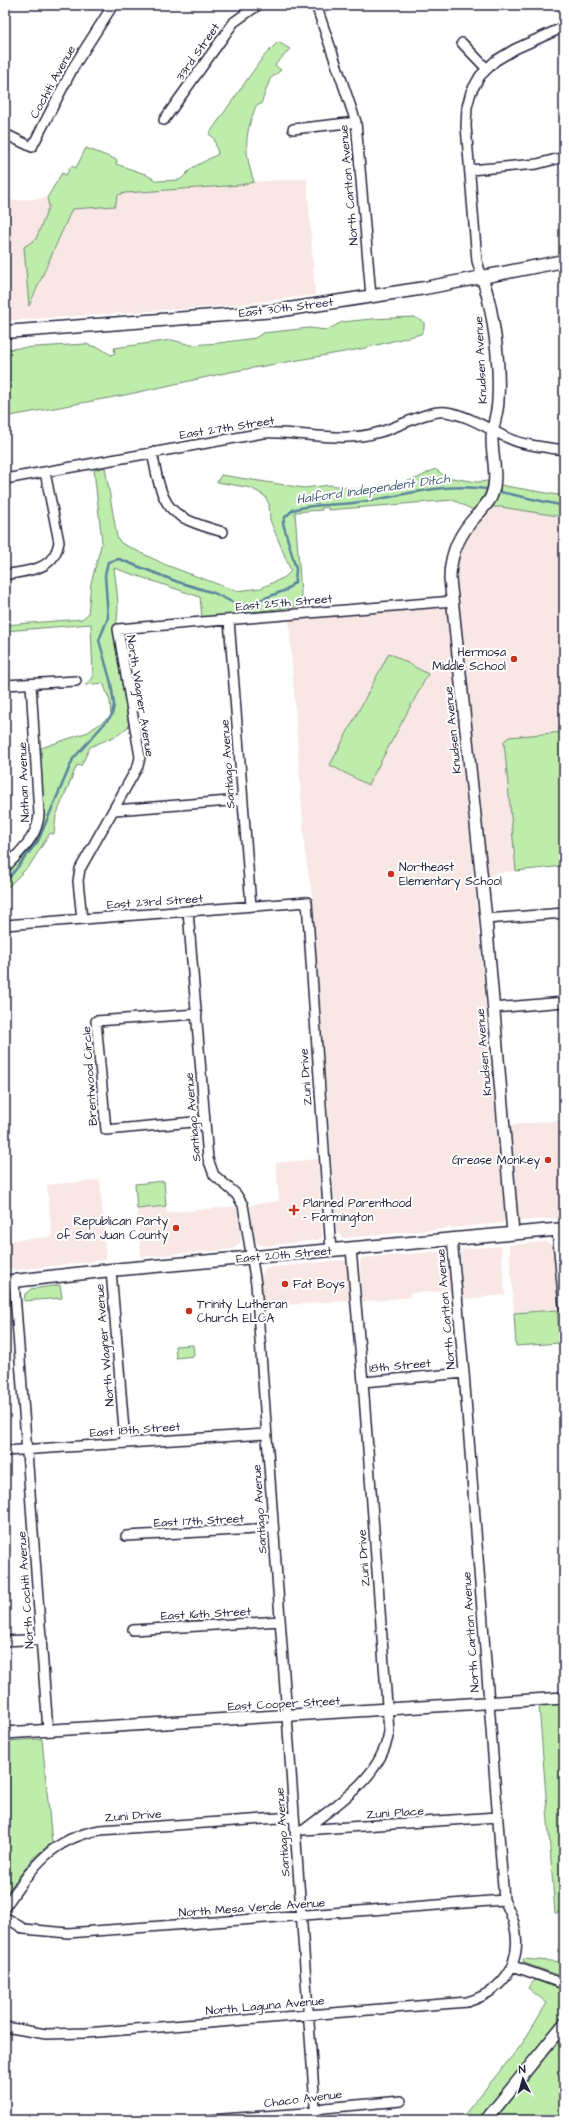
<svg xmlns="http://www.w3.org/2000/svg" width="569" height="2125" font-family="'Architects Daughter',sans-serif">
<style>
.built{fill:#f8e7e4}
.green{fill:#beedab;stroke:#708873}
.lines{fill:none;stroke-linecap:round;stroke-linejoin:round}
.stream{stroke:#5a849e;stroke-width:2.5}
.minor-casing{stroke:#22223b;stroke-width:12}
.tertiary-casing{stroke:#22223b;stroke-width:14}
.secondary-casing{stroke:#22223b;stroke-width:15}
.minor{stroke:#fff;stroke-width:9}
.tertiary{stroke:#fff;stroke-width:11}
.secondary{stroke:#fff;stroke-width:12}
.poi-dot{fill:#c8321e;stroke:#fff;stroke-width:1.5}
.labels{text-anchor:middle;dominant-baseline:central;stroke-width:4;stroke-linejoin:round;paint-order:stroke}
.street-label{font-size:12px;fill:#22223b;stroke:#fff}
.poi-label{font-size:12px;fill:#22223b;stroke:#fff;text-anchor:start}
.water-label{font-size:13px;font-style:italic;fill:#435b75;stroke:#fff}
</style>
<rect width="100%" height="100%" fill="#fff"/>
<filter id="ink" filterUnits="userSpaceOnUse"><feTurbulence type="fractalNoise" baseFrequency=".025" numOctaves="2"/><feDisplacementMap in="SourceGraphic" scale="8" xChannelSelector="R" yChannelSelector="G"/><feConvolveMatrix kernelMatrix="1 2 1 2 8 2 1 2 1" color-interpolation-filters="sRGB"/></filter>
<g filter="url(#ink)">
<!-- built -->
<path class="built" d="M307,178L315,295L223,306L5,321V201L47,198L49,206L36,239L30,305L72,209L125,193L240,185L254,182Z
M492,507H501L564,517V732L509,737L504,741L516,871L496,873L487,879L456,575L457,565L463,545L474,528Z
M444,608L447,611L478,922L505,1220L503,1223L344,1238L337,1232L312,895L305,853L289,619Z
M564,1120V1218L519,1221L510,1125Z
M318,1159L322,1237L317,1240L264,1246L258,1244L254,1239L250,1205L279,1201L276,1163Z
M100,1180L106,1260L15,1270L7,1267L5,1262V1241L52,1237L47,1185Z
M166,1206L167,1213L237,1206L241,1238L240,1243L233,1249L141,1257L137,1209Z
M546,1242L553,1245L557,1310L514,1313L509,1245Z
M501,1246L505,1295L463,1299L460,1252L465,1249Z
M445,1251L447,1256L450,1290L410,1293V1297L362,1302L360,1261L362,1258Z
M343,1260L347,1263L350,1300L263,1307L261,1276L266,1268Z"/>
<!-- green -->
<path class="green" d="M278,42L290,49L275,65L281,70L270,79L261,104L256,106C244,136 244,151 254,182L240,185L125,193L118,195L115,206L72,209L29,306L24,247L36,239L49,206L47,198L62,173L66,175L71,166L76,168L86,148L117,160L116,164L145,174L157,181L180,180L192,168L218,154L214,138L209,134L263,57Z
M414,317L424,322V328L421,334L361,349L230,372L125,395L5,417V349L85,344L100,348L111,355L115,353L114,348L172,340L191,345L219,343L255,338L263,333L309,328L327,330L342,322L371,319Z
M105,467L117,537L121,543L166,565L236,591L261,588L285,577L291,571L270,520L269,504L265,496L251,488L217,482L221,475L304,488L330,485L365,490L392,486L418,478L435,469L446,477L477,482L488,481C487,494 481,501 473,510L453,500L328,510V507L321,508L322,510L295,512L302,606L202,618L200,597L114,568C117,592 121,611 114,634L129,726L118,735L90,747L81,766L77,765L56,816L54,834L50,833L30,865L5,890V875L37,837L42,827L40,770L41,748L88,732L111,716L110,701L103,683L85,685L93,678L91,624L5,631V625L82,619L88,614L91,583L102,542L94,470Z
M500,485L564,496V517L501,507H492Z
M389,653L428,674L368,785L330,765Z
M564,732V866L516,871L504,741L509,737Z
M164,1181L166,1206L137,1209L135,1184Z
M60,1285L62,1298L24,1301L25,1294L31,1289Z
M557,1310L560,1343L516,1346L514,1313Z
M193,1345L194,1356L176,1358L175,1346Z
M564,1704V1912L555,1913L539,1705Z
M42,1739L52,1843L34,1857L5,1895V1741Z
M523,1959L564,1962V1977L524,1963Z
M535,1980L564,1990V2017L481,2120H460L522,2044L547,2003L528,1988Z
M564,2030V2120H491Z"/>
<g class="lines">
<!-- stream -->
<path class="stream" d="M496,491L564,506
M5,883L38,841L73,759L112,715L114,705L111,683L99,640L108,618L105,575L108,562L119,559L178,582L214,593L234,603L247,605L286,590L295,582L296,569L283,523L285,517L293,510C314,503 338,506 360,502C404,496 447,481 491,490"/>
<defs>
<path id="minor" d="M316,5L356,122L371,296
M462,43L487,69
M164,120L234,22L258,5
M293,129L356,122
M5,134L32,147L74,66L113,5
M470,170L537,164L564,157
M482,277L477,261L466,126L467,107L471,92L480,76L495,61L515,49L564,27
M152,452C163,509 166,516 223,532
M5,479L263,433C302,431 341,444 380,432C399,427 427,410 446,412C468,415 488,429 508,438C525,446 545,447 564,450
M5,575C29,570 54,571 59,542L45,472
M229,620L251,906
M5,685L76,681
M115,810L242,800
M5,868C20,851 38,837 39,814L31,684
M188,911L208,1159L214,1175L236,1194L243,1205L256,1284L316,2120
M82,919L78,881L80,869L138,766L140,757L118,629L453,601
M486,919L564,913
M5,925L307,902L331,1251
M493,1008L564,1002
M197,1014L96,1021L106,1130L204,1121
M557,1229L564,1307
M111,1270L125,1442
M14,1281L48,1730
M363,1382L464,1373
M5,1451L266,1434
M126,1536L273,1528
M133,1630L280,1621
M5,1641L42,1639
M303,1830L497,1817
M304,1830C338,1803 381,1778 389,1732L363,1382L351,1249
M5,1907C32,1868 50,1839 100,1830L294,1817
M5,1917L24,1929L68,1933L504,1900
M513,1966L564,1984
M5,2027L46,2034L86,2033L467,2002C516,1987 529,1944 504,1900L464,1373L452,1239
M209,2120L306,2113L324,2108L401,2101"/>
<path id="tertiary" d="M482,277C494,312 500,363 498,400C498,413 492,426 492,439C492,458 499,479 491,497C486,507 477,514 470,523C457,539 450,558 450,579L486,919L513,1233
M5,1733L564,1698
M486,2120L564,2024"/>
<path id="secondary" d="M5,332L276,311L425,288L564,261
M5,1282L111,1270L564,1229"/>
</defs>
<!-- minor casing -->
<use href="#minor" class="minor-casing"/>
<!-- tertiary casing -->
<use href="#tertiary" class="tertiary-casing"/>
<!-- secondary casing -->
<use href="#secondary" class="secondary-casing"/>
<!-- minor -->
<use href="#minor" class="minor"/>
<!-- tertiary -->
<use href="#tertiary" class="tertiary"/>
<!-- secondary -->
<use href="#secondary" class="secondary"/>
</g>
</g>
<!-- markers -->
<g class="poi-dot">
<circle cx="514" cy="659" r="4"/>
<circle cx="391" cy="874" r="4"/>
<circle cx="548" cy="1160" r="4"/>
<path d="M292 1204h4v4h4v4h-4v4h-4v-4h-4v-4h4z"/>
<circle cx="176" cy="1228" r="4"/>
<circle cx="285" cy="1284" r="4"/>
<circle cx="189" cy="1311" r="4"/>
</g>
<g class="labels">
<!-- street labels -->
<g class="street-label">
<text transform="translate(198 52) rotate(-55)">33rd Street</text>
<text transform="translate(53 82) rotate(-61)">Cochiti Avenue</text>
<text transform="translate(349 185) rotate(-95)">North Carlton Avenue</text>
<text transform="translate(286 308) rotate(-7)">East 30th Street</text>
<text transform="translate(481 360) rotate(-93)">Knudsen Avenue</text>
<text transform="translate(227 428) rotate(-9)">East 27th Street</text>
<text transform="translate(284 603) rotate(-5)">East 25th Street</text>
<text transform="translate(140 696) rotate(81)">North Wagner Avenue</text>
<text transform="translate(453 730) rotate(-96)">Knudsen Avenue</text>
<text transform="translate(228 764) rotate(-94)">Santiago Avenue</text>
<text transform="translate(24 782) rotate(-92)">Nathan Avenue</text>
<text transform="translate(155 902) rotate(-4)">East 23rd Street</text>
<text transform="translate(484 1052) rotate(-95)">Knudsen Avenue</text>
<text transform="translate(90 1076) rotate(-94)">Brentwood Circle</text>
<text transform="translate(306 1077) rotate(-94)">Zuni Drive</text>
<text transform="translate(193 1117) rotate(-95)">Santiago Avenue</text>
<text transform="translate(284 1255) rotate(-5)">East 20th Street</text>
<text transform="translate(446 1309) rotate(-95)">North Carlton Avenue</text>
<text transform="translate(105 1345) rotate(-95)">North Wagner Avenue</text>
<text transform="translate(400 1366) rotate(-5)">18th Street</text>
<text transform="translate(135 1430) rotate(-4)">East 18th Street</text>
<text transform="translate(260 1509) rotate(-94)">Santiago Avenue</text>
<text transform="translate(199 1521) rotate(-3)">East 17th Street</text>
<text transform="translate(364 1558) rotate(-94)">Zuni Drive</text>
<text transform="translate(26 1590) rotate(-94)">North Cochiti Avenue</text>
<text transform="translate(206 1614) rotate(-3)">East 16th Street</text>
<text transform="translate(471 1632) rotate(-94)">North Carlton Avenue</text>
<text transform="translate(284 1704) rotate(-3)">East Cooper Street</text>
<text transform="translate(395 1813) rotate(-4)">Zuni Place</text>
<text transform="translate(133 1816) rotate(-4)">Zuni Drive</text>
<text transform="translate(283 1832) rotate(-94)">Santiago Avenue</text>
<text transform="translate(252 1908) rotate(-4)">North Mesa Verde Avenue</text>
<text transform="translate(265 2006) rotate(-5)">North Laguna Avenue</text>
<text transform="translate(303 2099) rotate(-7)">Chaco Avenue</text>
</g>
<!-- poi labels -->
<g class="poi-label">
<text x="506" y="652" text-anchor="end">Hermosa<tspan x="506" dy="14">Middle School</tspan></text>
<text x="399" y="867">Northeast<tspan x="399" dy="14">Elementary School</tspan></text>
<text x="540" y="1160" text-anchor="end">Grease Monkey</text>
<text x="303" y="1203">Planned Parenthood<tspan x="303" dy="14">- Farmington</tspan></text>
<text x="168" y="1221" text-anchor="end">Republican Party<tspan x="168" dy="14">of San Juan County</tspan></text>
<text x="293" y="1284">Fat Boys</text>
<text x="197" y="1304">Trinity Lutheran<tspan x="197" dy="14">Church ELCA</tspan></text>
</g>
<!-- water labels -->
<g class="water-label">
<text transform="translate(373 489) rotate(-8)">Halford Independent Ditch</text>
</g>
</g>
<!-- margin -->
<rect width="569" height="2125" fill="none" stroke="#fff" stroke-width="20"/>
<rect x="10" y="10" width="549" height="2105" fill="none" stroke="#22223b" stroke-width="1.5" filter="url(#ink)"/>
<!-- north arrow -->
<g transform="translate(523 2079) rotate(355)" stroke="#ffffff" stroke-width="3" paint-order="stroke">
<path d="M0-3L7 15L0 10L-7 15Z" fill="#22223b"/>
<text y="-6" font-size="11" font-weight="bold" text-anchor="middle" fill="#22223b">N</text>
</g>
</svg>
